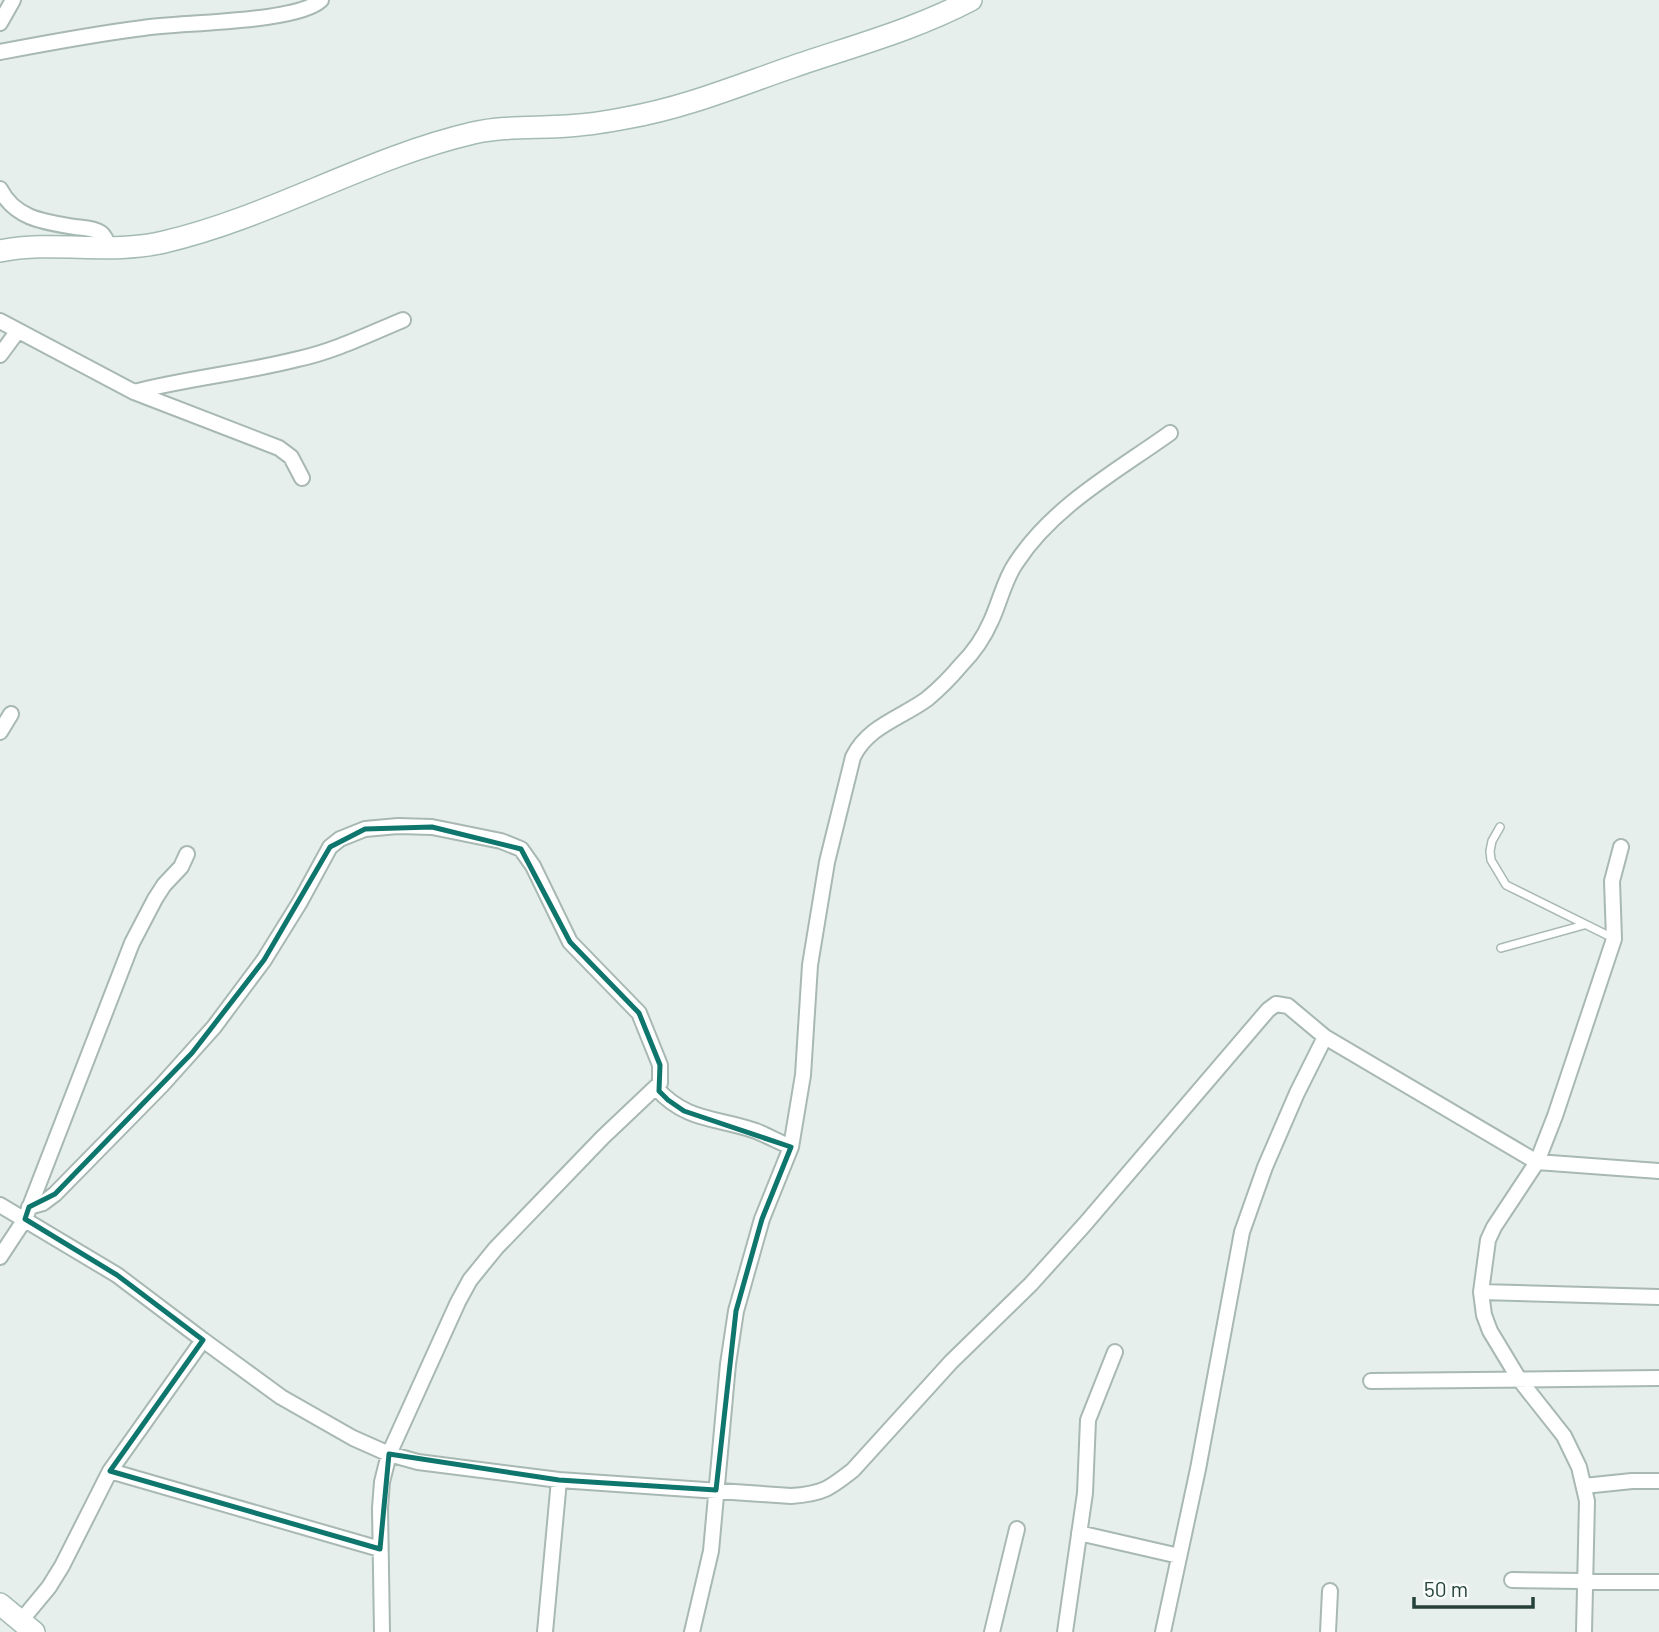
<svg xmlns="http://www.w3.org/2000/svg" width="1659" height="1632" font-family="Barlow,sans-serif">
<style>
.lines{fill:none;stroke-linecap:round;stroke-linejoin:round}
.lane-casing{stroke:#a8b8b2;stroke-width:10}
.street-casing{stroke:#a8b8b2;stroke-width:18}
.secondary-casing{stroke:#a4bbb3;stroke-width:24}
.lane{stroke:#fff;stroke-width:7}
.street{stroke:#fff;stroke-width:14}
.secondary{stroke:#fff;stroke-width:21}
.marked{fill:none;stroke:#0f766e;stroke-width:5;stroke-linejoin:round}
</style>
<rect width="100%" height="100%" fill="#e6efeb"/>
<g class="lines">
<defs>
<path id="lane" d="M1500,827L1492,841L1490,851L1491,860L1506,885L1613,938
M1501,948L1584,925"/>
<path id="street" d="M0,23L13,0
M0,52C47,43 95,34 143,28C181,22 297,23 321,0
M0,189C15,219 45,222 75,227C83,228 94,228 101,233C106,237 107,242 109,248
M0,321L134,392L279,448L291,457L302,478
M0,355L17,332
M134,392C188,378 243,373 298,359C335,351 369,334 403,320
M0,732L11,714
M656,1088C687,1122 716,1117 756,1131C768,1136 779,1142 791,1147L762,1219L736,1311L728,1364L711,1551L692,1632
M791,1147L803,1075L810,965L827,862L853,757C868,726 901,718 927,699C939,689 951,677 961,665C973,653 984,637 991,621C1000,602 1004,580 1016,563C1053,506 1117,471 1170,433
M0,1205L117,1275L203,1340
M29,1207L43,1203L55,1194L162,1085L214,1027L264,960L300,902L330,847L340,839L365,829L398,826L432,827L501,841L521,849L533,866L570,942L639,1013L660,1065V1083L603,1137L496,1248L470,1280L458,1302L389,1454L382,1482L380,1508L382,1632
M0,1257L25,1219L132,943L155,899L164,885L181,867L187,854
M1481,1292L1659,1297
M1371,1381L1659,1378
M110,1471L380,1549
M1584,1486L1632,1481H1659
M1079,1533L1179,1556
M1512,1580L1659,1582
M20,1622L49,1587L62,1566L110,1471L203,1340L281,1397L353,1438L389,1454L418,1462L559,1480L791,1496C822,1494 829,1489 853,1470L951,1362L1031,1284L1085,1224L1268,1010L1276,1004L1288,1006L1325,1037L1537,1162L1659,1171
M545,1632L559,1480
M992,1632L1017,1529
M1065,1632L1085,1493L1088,1420L1115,1352
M1163,1632L1198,1469L1242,1232L1265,1167L1297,1093L1325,1037
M1328,1632L1330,1591
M1584,1632L1587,1501L1579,1467L1564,1436L1519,1379L1490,1331L1484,1315L1481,1292L1488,1240L1494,1227L1537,1162L1555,1116L1614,939L1612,881L1621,847"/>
<path id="secondary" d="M0,251C54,240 110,255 164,242C271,217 366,158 473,133C508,125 543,129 579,125C594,124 610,121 626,118C684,108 737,86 792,67C853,46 914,30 971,0
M0,1604L34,1632"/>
</defs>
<!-- lane casing -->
<use href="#lane" class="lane-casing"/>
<!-- street casing -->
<use href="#street" class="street-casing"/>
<!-- secondary casing -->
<use href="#secondary" class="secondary-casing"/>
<!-- lane -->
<use href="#lane" class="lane"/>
<!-- street -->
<use href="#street" class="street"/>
<!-- secondary -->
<use href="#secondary" class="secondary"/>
</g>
<!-- marked area -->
<path class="marked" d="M432,827L521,849L570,942L639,1013L660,1065L659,1091L668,1100L684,1111L791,1147L762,1219L736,1311L716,1490L559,1480L389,1454L380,1549L110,1471L203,1340L117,1275L25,1219L29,1207L55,1194L192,1053L264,960L330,847L365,829Z"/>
<!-- scale -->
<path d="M1414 1597v10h119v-10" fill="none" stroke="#24423a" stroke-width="3.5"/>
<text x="1424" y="1597" font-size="21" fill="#24423a" stroke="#f7fbf9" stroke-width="5" paint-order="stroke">50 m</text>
</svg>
